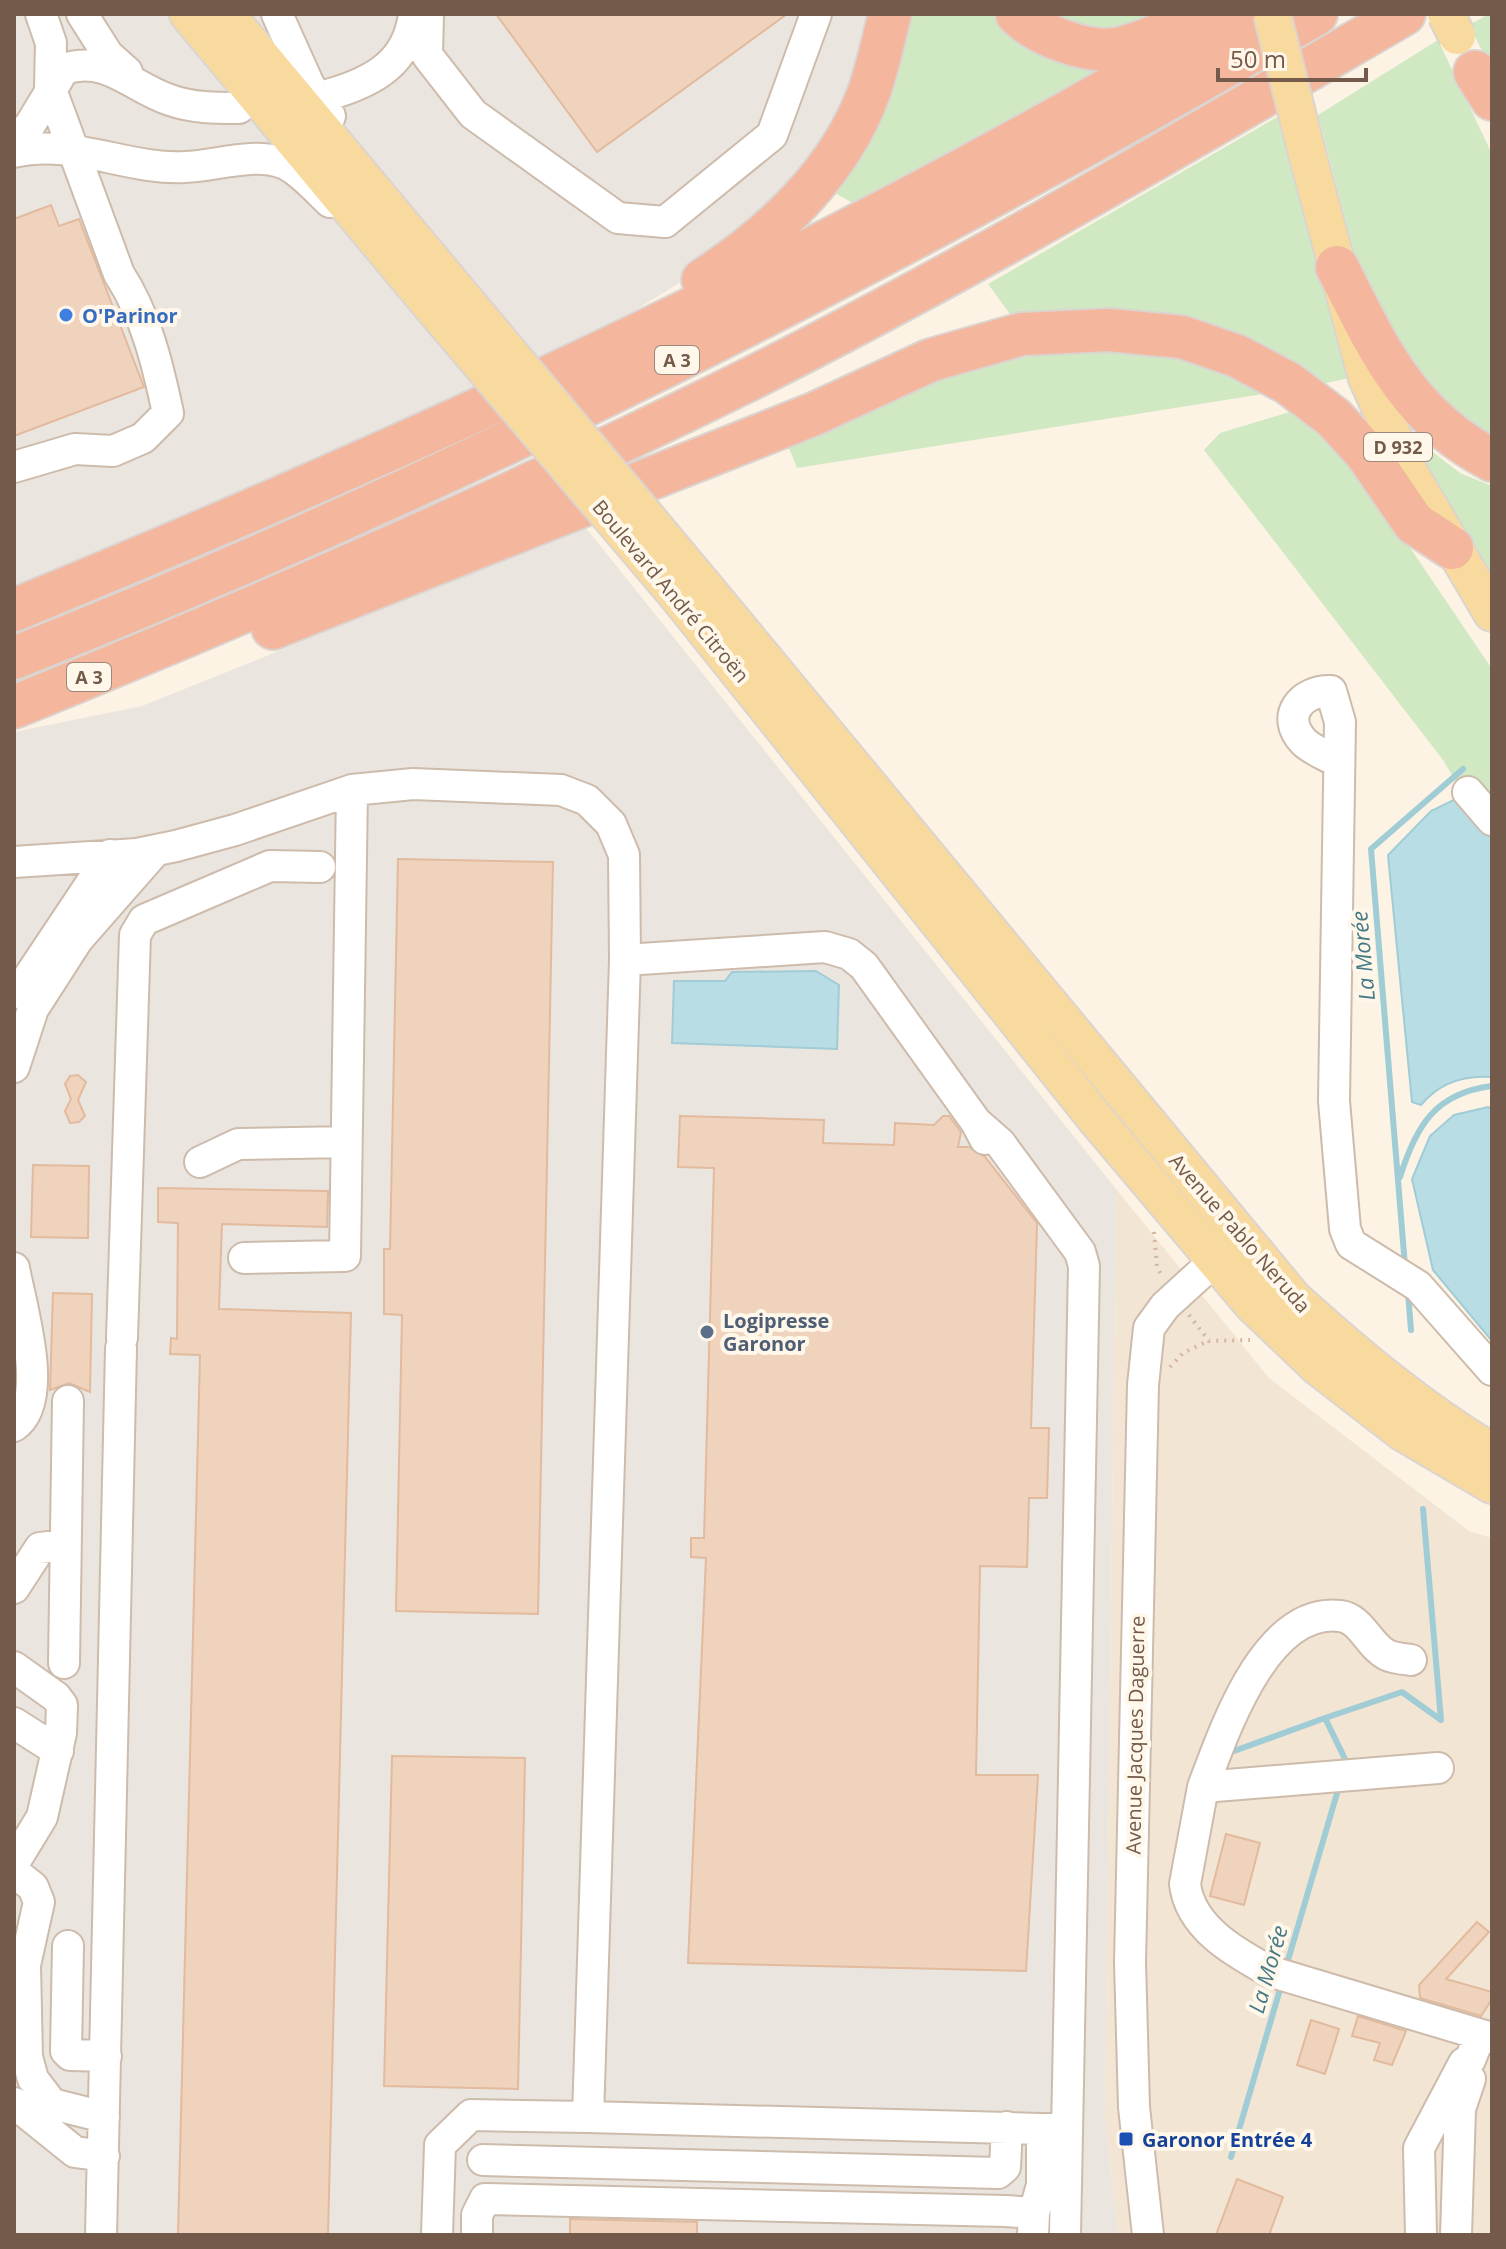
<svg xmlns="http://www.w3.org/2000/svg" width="1506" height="2249" font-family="'Open Sans',sans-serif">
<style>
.residential{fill:#f3e5d3}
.industrial{fill:#ebe5df}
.green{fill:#d1e9c3}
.water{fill:#b9dde5;stroke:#a0ccd6;stroke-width:2}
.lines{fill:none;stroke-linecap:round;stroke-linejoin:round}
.stream{stroke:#a0ccd6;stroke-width:6}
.building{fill:#f0d3bd;stroke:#e2ba9d;stroke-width:2}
.minor-casing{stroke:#cdbbab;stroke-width:34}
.major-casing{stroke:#dbd4d0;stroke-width:40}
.highway-casing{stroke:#dbd4d0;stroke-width:46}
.path{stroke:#d5b6a0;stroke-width:4;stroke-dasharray:2 6;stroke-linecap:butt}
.minor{stroke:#fff;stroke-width:30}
.major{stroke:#f9da9e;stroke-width:36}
.highway{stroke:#f4b69d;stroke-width:42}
.major-bridge-casing{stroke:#dbd4d0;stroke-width:40;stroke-linecap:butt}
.major-bridge{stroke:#f9da9e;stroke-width:36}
.shop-dot{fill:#3f7fe0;stroke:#fff7ea;stroke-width:3}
.service-dot{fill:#5c6f8a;stroke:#fff7ea;stroke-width:3}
.transit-dot{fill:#1a4fb4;stroke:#fff7ea;stroke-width:3}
.labels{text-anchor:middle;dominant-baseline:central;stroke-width:8;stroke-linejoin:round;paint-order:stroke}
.shield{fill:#fff7ea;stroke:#9d897a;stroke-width:2}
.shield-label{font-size:18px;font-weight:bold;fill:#735a4a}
.shop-label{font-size:20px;font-weight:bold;fill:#366cbe;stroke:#fff7ea;text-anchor:start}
.street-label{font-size:20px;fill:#735a4a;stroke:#fff7ea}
.service-label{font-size:20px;font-weight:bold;fill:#4e5e75;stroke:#fff7ea;text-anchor:start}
.transit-label{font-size:20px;font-weight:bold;fill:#164399;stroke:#fff7ea;text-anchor:start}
.water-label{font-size:22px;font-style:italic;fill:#457a86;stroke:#fff7ea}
</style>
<rect width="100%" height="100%" fill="#fcf3e4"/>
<!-- residential -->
<path class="residential" d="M1116,1189L1269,1378L1469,1531L1492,1538V2235H1118L1105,2116Z"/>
<!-- industrial -->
<path class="industrial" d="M14,14H168L486,391L14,588Z
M245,14H874L827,151L745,242L555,360L537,367Z
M586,528L1116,1189L1105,2116L1118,2235H14V732L142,706Z"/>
<!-- green -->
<path class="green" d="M906,14H994L1017,38L1112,68L858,206L835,193L853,166Z
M1039,14H1162L1108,37Z
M1489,14H1492V70L1469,25Z
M1438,40L1492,154V447L1451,423L1365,295L1318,115Z
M1284,113L1350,378L1317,385L1012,317L988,284Z
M1021,345C1094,347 1212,333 1263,394L797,468L787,443Z
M1293,411L1333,441L1359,472L1492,669V827L1464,795L1443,760L1204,450L1220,433Z
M1416,439L1460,473L1492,486V586L1407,443Z"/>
<!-- water -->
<path class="water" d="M1464,795L1492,827V1077C1464,1075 1439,1083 1421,1105L1412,1102L1388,855L1431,811Z
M816,971L839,985L837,1049L672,1043L674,981H725L732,972Z
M1488,1107L1492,1109V1341L1433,1270L1412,1179L1430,1136L1454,1115Z"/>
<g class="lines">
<!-- stream -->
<path class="stream" d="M1400,1177C1416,1126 1435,1093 1492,1086
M1405,1266L1371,849L1463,769
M1408,1293L1411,1330
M1234,1751L1325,1718
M1346,1761L1325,1718L1402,1692L1441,1720L1423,1509
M1286,1967L1338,1790
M1231,2157L1281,1986"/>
</g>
<!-- building -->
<path class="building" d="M496,14H787L597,152Z
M51,205L59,226L79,219L144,387L14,436V219Z
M398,859L553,862L538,1614L396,1611L402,1315L384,1314V1249H390Z
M78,1075L86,1082L78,1100L85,1116L79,1122L70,1123L65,1111L71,1099L65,1084L70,1076Z
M680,1116L824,1120L823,1143L894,1145L895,1123L934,1125L943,1116H949L961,1132L958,1147H969L985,1157L1037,1223L1031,1428H1049L1047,1498H1029L1027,1567L980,1566L976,1775H1038L1026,1971L688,1963L706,1558L691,1557V1538H704L714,1168L678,1167Z
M33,1165L89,1166L88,1238L31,1237Z
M158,1188L328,1191L327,1227L222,1224L219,1309L351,1313L328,2235H178L200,1355L170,1354L171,1338L177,1339L178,1223L158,1222Z
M53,1293L92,1294L90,1392L69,1383L50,1390Z
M392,1756L525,1758L518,2089L384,2086Z
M1226,1834L1260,1843L1244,1905L1210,1896Z
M1477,1922L1489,1932L1446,1979L1492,1992V1999L1481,2016L1420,1998L1419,1985Z
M1358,2016L1406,2031L1392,2065L1374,2060L1380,2043L1352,2036Z
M1311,2020L1339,2029L1325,2074L1297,2065Z
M1237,2179L1283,2197L1269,2235H1216Z
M570,2219L697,2222V2235H570Z"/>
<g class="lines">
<defs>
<path id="minor" d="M82,14L108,55L127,72
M277,14L309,85L330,116
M428,14L427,55L473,114L618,218L665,222L772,135L816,14
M331,94C375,81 408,62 414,14
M14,141L30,125L64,69C108,55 131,87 170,100C192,108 216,108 239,108
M14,152C73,138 126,170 185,167C217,166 251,152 283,163C299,169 317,190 330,202
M14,467L75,449L113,451L143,438L168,413C158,366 146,315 119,274L50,87L51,43L41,14
M1338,762C1328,756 1312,750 1304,742C1279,716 1302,690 1331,691L1340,722L1334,1101L1345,1229L1351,1244L1418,1286L1492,1370
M1468,792L1492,820
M14,862L137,854L176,846L235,830L352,790L413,784L561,790L587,800L611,824L624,855L625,960L588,2117L471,2115L440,2145L437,2235
M625,960L825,947L849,954L864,966L976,1122L985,1139
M14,993L20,990L110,855
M14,1067L33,1009L78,939L156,850
M976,1122L1000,1143L1080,1252L1084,1266L1065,2235
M200,1162L238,1144L346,1142
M244,1258L345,1256L352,790
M14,1268C21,1307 51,1401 14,1426
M122,1338L135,935L144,920L270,866L320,867
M14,1588L40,1548L64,1545
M64,1663L68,1401
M14,1667L56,1697L62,1705L61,1733L42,1817L14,1863
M14,1723L58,1751
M1438,1768L1203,1787L1185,1884C1190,1927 1234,1952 1269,1971L1492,2038
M1203,1787C1224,1732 1265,1607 1340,1616C1361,1618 1369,1646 1387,1655C1393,1658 1403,1659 1411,1660
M14,1872L33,1887L39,1902L25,1965L27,2057L33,2079L52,2104L104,2117
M68,1946L66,2051L70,2055L106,2056
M14,2103L75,2152L104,2156
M588,2117L1042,2129
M483,2160L998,2173L1005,2167L1007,2127
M1034,2213L1042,2185V2129H1062
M101,2235L121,1348
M477,2235V2215L485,2199L1006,2211L1034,2213L1033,2235
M1148,2235L1134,2107L1130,1962L1143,1385L1149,1328L1165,1306L1232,1245
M1421,2235L1419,2148L1464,2063L1470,2060L1480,2035
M1456,2235L1460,2109L1470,2079"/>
<path id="major" d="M188,14L428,302
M226,14L454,287
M1308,157L1367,378L1410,474L1492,613
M703,585L1293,1298C1356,1355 1419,1408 1492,1452
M676,594L1095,1118L1252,1304L1318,1367L1402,1432L1492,1485"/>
<path id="highway" d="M1017,14C1038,35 1085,53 1115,49C1136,46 1156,36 1175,28
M1475,72L1492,99
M1337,267C1378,348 1407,416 1492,460
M703,280C773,235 840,172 869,92C878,67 883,40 890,14
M14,610C433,438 848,248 1237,14
M273,628L814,414L931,360L1022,334L1109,330L1182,337L1237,356L1288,383L1334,418L1366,453L1414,523L1452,548
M14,658C464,480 897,257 1316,14
M14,707C260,607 504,501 742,383C968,270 1186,141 1404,14"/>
</defs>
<!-- minor casing -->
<use href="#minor" class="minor-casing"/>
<!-- major casing -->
<use href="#major" class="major-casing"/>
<!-- highway casing -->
<use href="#highway" class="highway-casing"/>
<!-- path -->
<path class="path" d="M1154,1232L1157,1267L1163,1278
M1189,1315L1209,1341L1250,1340
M1170,1367L1183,1353L1208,1341"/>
<!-- minor -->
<use href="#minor" class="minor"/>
<!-- major -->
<use href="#major" class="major"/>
<!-- highway -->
<use href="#highway" class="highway"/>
<defs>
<path id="major-bridge" d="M1272,14L1308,157
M1446,14L1457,36
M454,287L703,585
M428,302L676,594"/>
</defs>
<!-- major-bridge casing -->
<use href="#major-bridge" class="major-bridge-casing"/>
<!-- major-bridge -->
<use href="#major-bridge" class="major-bridge"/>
</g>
<!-- markers -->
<circle class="shop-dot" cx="66" cy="315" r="8"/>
<circle class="service-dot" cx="707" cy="1332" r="8"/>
<rect class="transit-dot" x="1118" y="2131" width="16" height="16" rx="4"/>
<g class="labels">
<!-- shield labels -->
<g class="shield">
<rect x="655" y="346" width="44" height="28" rx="6"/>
<rect x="1364" y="433" width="68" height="28" rx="6"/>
<rect x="67" y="663" width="44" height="28" rx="6"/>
</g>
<g class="shield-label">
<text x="677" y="360">A 3</text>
<text x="1398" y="447">D 932</text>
<text x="89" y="677">A 3</text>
</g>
<!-- shop labels -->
<g class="shop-label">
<text x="82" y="315">O'Parinor</text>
</g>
<!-- street labels -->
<g class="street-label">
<text transform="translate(671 591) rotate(50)">Boulevard André Citroën</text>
<text transform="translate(1240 1233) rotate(49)">Avenue Pablo Neruda</text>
<text transform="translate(1135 1735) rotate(-89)">Avenue Jacques Daguerre</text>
</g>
<!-- service labels -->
<g class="service-label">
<text x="723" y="1320">Logipresse<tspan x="723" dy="23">Garonor</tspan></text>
</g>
<!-- transit labels -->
<g class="transit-label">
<text x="1142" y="2139">Garonor Entrée 4</text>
</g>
<!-- water labels -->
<g class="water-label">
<text transform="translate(1362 956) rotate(-95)">La Morée</text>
<text transform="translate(1267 1969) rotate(-74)">La Morée</text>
</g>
</g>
<!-- border -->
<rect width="1506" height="2249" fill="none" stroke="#735a4a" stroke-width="32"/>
<!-- scale -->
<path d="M1218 68v12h148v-12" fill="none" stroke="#735a4a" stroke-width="4"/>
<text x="1230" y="68" font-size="24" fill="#735a4a" stroke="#fff7ea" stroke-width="6" paint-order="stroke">50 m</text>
</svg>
